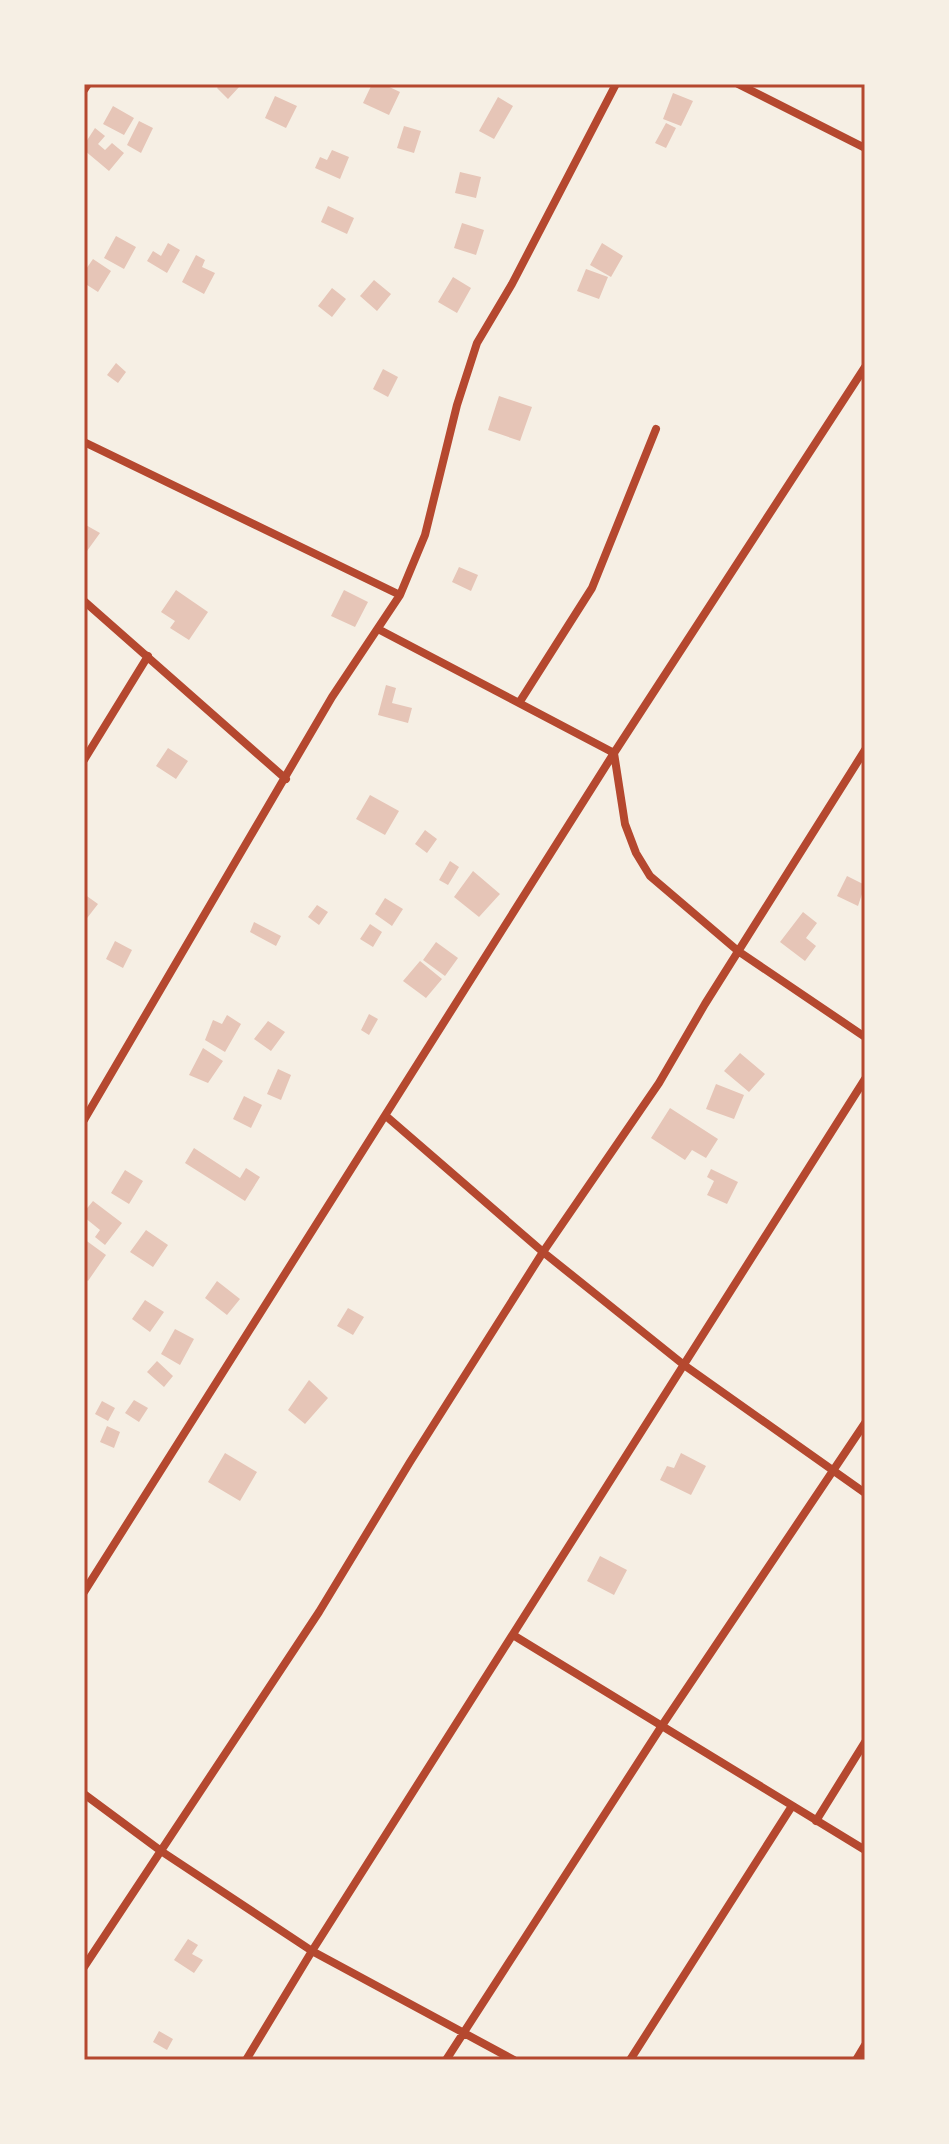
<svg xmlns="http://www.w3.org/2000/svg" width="949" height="2144" font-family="'Alegreya Sans',sans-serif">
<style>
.building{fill:#e6c5b7}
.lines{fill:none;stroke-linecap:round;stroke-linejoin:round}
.minor{stroke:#b5482f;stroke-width:8}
.neatline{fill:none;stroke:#b5482f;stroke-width:3}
</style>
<rect width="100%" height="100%" fill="#f6efe4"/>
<!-- building -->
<path class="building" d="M220,84H237L240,86L228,99L217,88Z
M372,84H383L400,92L389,115L363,103Z
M673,93L693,101L681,126L663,119Z
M275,96L297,106L286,128L265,118Z
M498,97L513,106L494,139L479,131Z
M113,106L134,118L124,135L103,124Z
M139,121L153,128L141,153L127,145Z
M666,123L676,128L666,148L655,143Z
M404,126L421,131L414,153L397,148Z
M95,128L105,136L98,144L105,150L112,143L124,153L109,171L84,150V145Z
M332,150L349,157L340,179L315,168L320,157L327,160Z
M460,172L481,177L476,198L455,193Z
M328,206L354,218L347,234L321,222Z
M462,223L484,230L476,255L454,248Z
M116,236L136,247L124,269L104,258Z
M168,243L180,250L167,273L147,261L153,251L161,256Z
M602,243L623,256L611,277L590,265Z
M196,255L205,260L202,267L215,273L204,294L182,282Z
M93,259L111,271L98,292L84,283V272Z
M586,269L608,277L599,299L577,291Z
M453,277L471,288L457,313L438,302Z
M374,280L391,294L377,311L360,296Z
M332,288L346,299L332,317L318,306Z
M116,363L126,372L118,383L107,375Z
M383,369L398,377L388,397L373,389Z
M499,396L532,407L520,441L488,430Z
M84,524L100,533L87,551L84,549Z
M459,567L478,575L471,591L452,582Z
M176,590L208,612L189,640L170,628L175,621L161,612Z
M344,590L368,602L355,627L331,616Z
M386,685L396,688L392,703L412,708L408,723L378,715Z
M168,748L188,761L176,779L156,766Z
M370,795L399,811L385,835L356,819Z
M425,830L437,839L427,853L415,844Z
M450,861L459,867L448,885L439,880Z
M473,871L500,894L479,917L454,897Z
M847,876L865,885L858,906L837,896Z
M84,894L98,904L84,922Z
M385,898L403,909L392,926L375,914Z
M317,905L328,912L319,925L308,917Z
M803,912L817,923L806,938L816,946L805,961L780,942Z
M254,922L281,936L276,946L250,932Z
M370,924L382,932L373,947L360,939Z
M115,941L132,950L123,968L106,959Z
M436,942L458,958L445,976L423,960Z
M420,961L442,979L426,998L403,981Z
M369,1014L378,1019L369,1035L361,1030Z
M227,1015L241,1024L225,1052L205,1040L213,1020L222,1024Z
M268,1021L285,1032L271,1051L254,1039Z
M203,1048L223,1061L208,1083L189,1075Z
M740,1053L765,1074L749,1092L724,1071Z
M278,1069L291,1075L281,1100L267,1094Z
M716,1084L744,1095L734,1119L706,1109Z
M244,1096L262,1105L251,1128L233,1119Z
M670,1108L718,1139L706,1158L692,1150L685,1160L651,1138Z
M194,1148L240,1178L246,1168L260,1177L245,1201L185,1163Z
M711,1169L738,1182L727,1204L707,1195L714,1181L707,1177Z
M125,1170L143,1181L129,1204L111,1193Z
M93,1201L122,1223L105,1245L95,1237L100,1230L84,1217V1212Z
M146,1230L168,1245L153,1267L130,1252Z
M84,1239L106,1255L88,1281L84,1278Z
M217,1281L240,1299L227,1315L205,1298Z
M145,1300L164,1312L150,1332L132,1319Z
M348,1308L364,1317L353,1335L337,1326Z
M175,1329L194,1339L180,1365L161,1354Z
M157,1361L173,1376L164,1387L147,1372Z
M309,1380L328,1398L305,1424L288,1410Z
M134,1400L148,1408L139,1422L125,1413Z
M102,1401L115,1408L108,1421L95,1414Z
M107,1426L120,1432L114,1448L100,1442Z
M225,1453L257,1472L240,1501L208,1482Z
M681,1453L706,1466L691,1495L660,1480L667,1466L674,1468Z
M600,1556L627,1570L614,1595L587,1581Z
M188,1939L198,1945L192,1954L203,1960L194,1973L174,1960Z
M159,2031L173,2039L167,2050L153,2042Z"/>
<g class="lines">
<!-- minor -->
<path class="minor" d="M738,84L865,148
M84,90L88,84
M84,442L400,595
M84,601L286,779
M378,629L614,753L625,824L636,853L650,876L738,951L865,1037
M519,703L592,588L656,429
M84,760L148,656
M386,1116L543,1252L684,1365L865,1493
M84,1120L332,697L400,595L425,535L457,405L477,343L512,284L616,84
M84,1592L614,753L865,367
M513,1635L865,1850
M84,1794L161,1851L312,1951L514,2060
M816,1821L865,1742
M84,1967L319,1612L410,1462L543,1252L659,1083L705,1004L865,750
M246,2060L312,1951L865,1079
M446,2060L663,1724L865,1423
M630,2060L792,1806
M856,2060L865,2045"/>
</g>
<!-- border -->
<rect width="949" height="2144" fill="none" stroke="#f6efe4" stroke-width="172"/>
<rect x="86" y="86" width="777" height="1972" class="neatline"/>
</svg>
